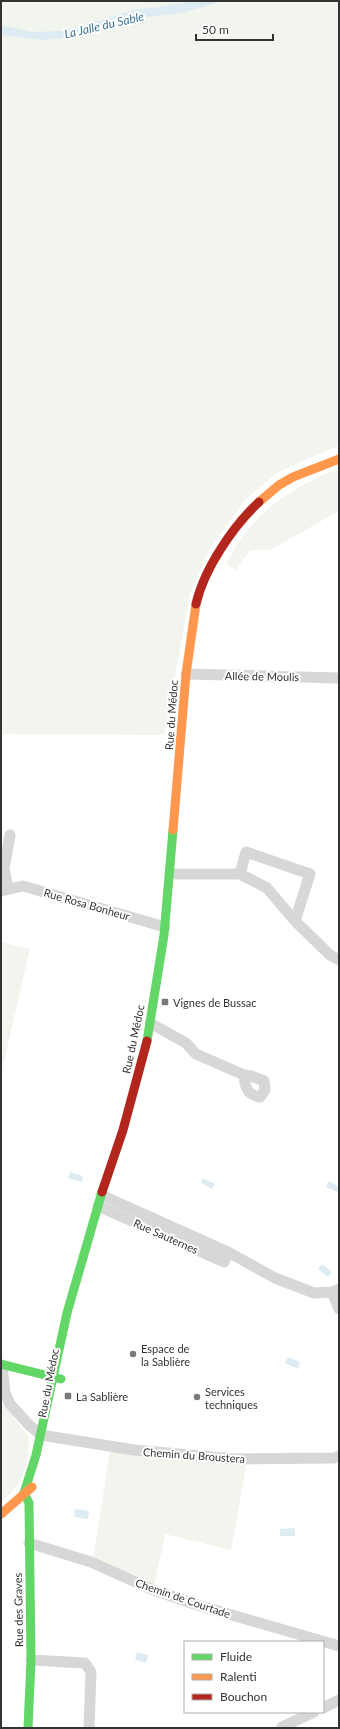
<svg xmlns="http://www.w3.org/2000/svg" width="340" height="1729" font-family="Lato,sans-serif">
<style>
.green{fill:#f1f5ed}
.water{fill:#ddebf3}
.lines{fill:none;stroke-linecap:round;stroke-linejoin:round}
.street{stroke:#d7d7d7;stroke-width:11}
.fast{stroke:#63d668;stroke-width:9}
.slow{stroke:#ff974d;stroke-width:9}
.jam{stroke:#b3261e;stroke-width:9}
.poi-dot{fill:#7a7a7a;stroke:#fff;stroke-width:1.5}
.labels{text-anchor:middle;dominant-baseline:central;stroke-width:4;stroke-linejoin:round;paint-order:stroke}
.street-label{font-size:11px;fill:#333;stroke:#fff}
.poi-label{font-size:11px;fill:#333;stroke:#fff;text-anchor:start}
.water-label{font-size:12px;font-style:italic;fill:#3f7597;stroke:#fff}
</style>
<rect width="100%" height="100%" fill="#fff"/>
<!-- green -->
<path class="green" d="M1,1H336L339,6V446L323,452L277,473L246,499L209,550L190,594L164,735L1,734Z
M339,468V511L270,550H250L236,570L226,564C255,511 285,491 339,468Z
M1,942L30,949L1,1074Z
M1,1401L29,1437C29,1463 24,1485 1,1501Z
M110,1450L247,1463L231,1550L165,1534L154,1586L93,1560Z"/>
<!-- water -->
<path class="water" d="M193,1H218L214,4L181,13L136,18L79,36L43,40L1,35V25L32,32L62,31L80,27L137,9L160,7Z
M70,1172L83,1176L82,1182L68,1178Z
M203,1178L215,1184L212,1189L201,1183Z
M329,1181L339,1187L337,1192L326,1187Z
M322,1264L332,1272L328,1277L318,1269Z
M288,1357L300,1362L298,1369L285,1363Z
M75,1509L89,1511L88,1519L74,1517Z
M295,1528V1536H280V1529Z
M137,1652L148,1655L146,1663L135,1660Z"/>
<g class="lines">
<!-- street -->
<path class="street" d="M186,674L339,678
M170,874H240L267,888L295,921L330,955L339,960
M240,874L246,852L310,874L295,921
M8,888L4,869L10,835
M1,891L23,886L165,927
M150,1023L186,1043L196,1054L244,1075L251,1076L264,1081L265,1090L260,1097C247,1095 245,1087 244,1075
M101,1195L228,1252L275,1278L314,1293L332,1292L339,1289
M98,1206L224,1262L228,1252
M332,1292L339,1309
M2,1365L5,1393L10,1404L28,1424L41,1435L134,1450L235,1459L334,1458L339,1456
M29,1543L91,1562L151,1589L194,1604L339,1646
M31,1660L85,1663L91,1672L89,1728
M323,1708L339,1700
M282,1727L314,1712"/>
<!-- fast -->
<path class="fast" d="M147,1041L164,935L173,830
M1,1364L61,1379
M24,1493L36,1455L67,1313L102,1192
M24,1493L29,1503L31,1660L28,1728"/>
<!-- slow -->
<path class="slow" d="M259,502L279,485L293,477L339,459
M173,830L186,674L196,604
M1,1514L32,1487"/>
<!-- jam -->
<path class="jam" d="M196,604C204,569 233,526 259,502
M102,1192L123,1130L147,1041"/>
</g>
<!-- markers -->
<g class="poi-dot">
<rect x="161" y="998" width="8" height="8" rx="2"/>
<circle cx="133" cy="1354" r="4"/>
<rect x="64" y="1392" width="8" height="8" rx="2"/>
<circle cx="197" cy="1397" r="4"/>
</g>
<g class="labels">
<!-- street labels -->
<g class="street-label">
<text transform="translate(262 676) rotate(1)">Allée de Moulis</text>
<text transform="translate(171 715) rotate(-86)">Rue du Médoc</text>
<text transform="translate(87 904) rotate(16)">Rue Rosa Bonheur</text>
<text transform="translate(133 1039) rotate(-78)">Rue du Médoc</text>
<text transform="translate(166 1236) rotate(24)">Rue Sauternes</text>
<text transform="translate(48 1383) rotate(-79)">Rue du Médoc</text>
<text transform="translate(194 1455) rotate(4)">Chemin du Broustera</text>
<text transform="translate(183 1598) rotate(19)">Chemin de Courtade</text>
<text transform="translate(18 1610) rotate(-91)">Rue des Graves</text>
</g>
<!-- poi labels -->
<g class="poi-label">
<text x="173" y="1002">Vignes de Bussac</text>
<text x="141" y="1348">Espace de<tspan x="141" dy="13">la Sablière</tspan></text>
<text x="205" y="1391">Services<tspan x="205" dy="13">techniques</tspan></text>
<text x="76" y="1396">La Sablière</text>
</g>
<!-- water labels -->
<g class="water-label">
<text transform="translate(104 25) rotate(-13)">La Jalle du Sable</text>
</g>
</g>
<!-- border -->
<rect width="340" height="1729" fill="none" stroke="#333333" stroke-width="4"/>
<!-- legend -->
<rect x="184" y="1641" width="140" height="72" fill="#ffffff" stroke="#adadad"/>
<rect x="192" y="1654" width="20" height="6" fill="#63d668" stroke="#adadad"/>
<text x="220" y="1661" font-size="12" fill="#333333">Fluide</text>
<rect x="192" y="1674" width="20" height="6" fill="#ff974d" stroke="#adadad"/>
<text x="220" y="1681" font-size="12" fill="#333333">Ralenti</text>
<rect x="192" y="1694" width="20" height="6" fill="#b3261e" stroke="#adadad"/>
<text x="220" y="1701" font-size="12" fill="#333333">Bouchon</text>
<!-- scale -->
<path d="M196 34v6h77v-6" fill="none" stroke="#333333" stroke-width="2"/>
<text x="202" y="34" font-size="12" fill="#333333" stroke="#ffffff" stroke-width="3" paint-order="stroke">50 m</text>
</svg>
